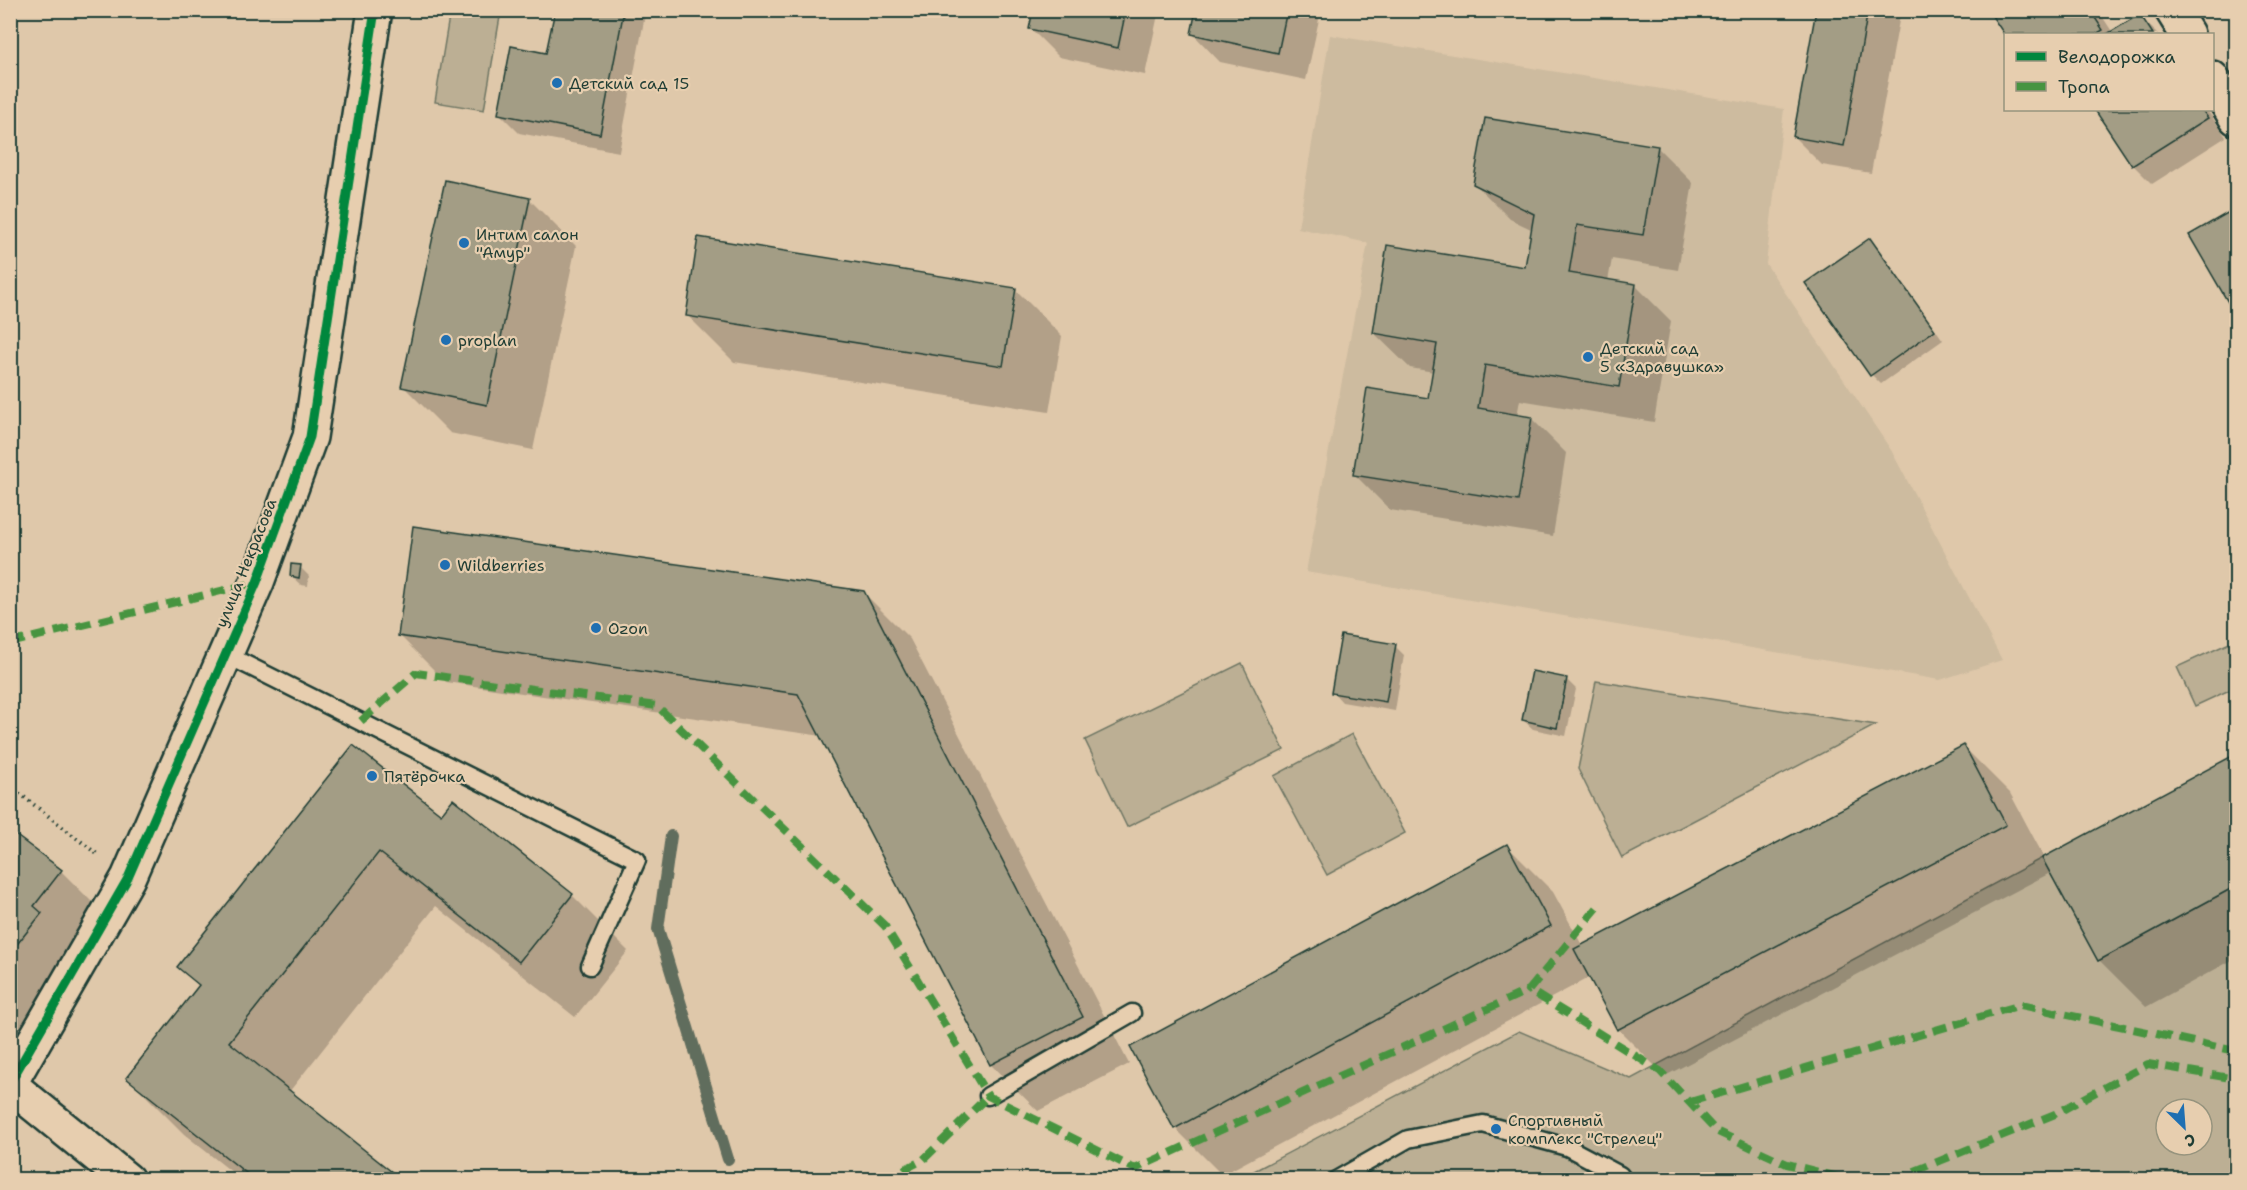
<svg xmlns="http://www.w3.org/2000/svg" width="2247" height="1190" font-family="'Shantell Sans',sans-serif">
<style>
.built{fill:#cdbb9f}
.green{fill:#bcaf94;stroke:#6e7664;stroke-width:1.5;fill-rule:evenodd}
.shadow{fill:#0003}
.lines{fill:none;stroke-linecap:round;stroke-linejoin:round}
.stream{stroke:#616d5d;stroke-width:12}
.building{fill:#a39d85;stroke:#1f3d34;stroke-width:1.5}
.lane-casing{stroke:#1f3d34;stroke-width:21}
.street-casing{stroke:#1f3d34;stroke-width:38}
.secondary-casing{stroke:#1f3d34;stroke-width:38}
.path{stroke:#1f3d34;stroke-width:4;stroke-dasharray:1.5 4.5;stroke-linecap:butt}
.lane{stroke:#e7ceaf;stroke-width:16}
.street{stroke:#e7ceaf;stroke-width:33}
.secondary{stroke:#e7ceaf;stroke-width:33}
.quiet{stroke:#479441;stroke-width:8;stroke-dasharray:15 8;stroke-linecap:butt}
.cycleway-casing{stroke:#e7ceaf;stroke-width:13}
.cycleway{stroke:#00873e;stroke-width:9}
.poi-dot{fill:#1f6fb2;stroke:#e7ceaf;stroke-width:2}
.labels{text-anchor:middle;dominant-baseline:central;stroke-width:4.5;stroke-linejoin:round;paint-order:stroke}
.poi-label{font-size:16px;fill:#1f3d34;stroke:#e7ceaf;text-anchor:start}
.street-label{font-size:16px;fill:#1f3d34;stroke:#e7ceaf}
</style>
<rect width="100%" height="100%" fill="#dfc8aa"/>
<filter id="ink" filterUnits="userSpaceOnUse"><feTurbulence type="fractalNoise" baseFrequency=".0167" numOctaves="2"/><feDisplacementMap in="SourceGraphic" scale="12" xChannelSelector="R" yChannelSelector="G"/><feConvolveMatrix kernelMatrix="1 2 1 2 8 2 1 2 1" color-interpolation-filters="sRGB"/></filter>
<g filter="url(#ink)">
<!-- built -->
<path class="built" d="M1330,35L1784,109L1766,264L1891,450L2002,660L1940,680L1306,572L1368,243L1298,228Z"/>
<!-- green -->
<path class="green" d="M450,11H501L484,110L435,102Z
M2236,640V687L2195,706L2177,667Z
M1242,663L1284,750L1127,827L1085,740Z
M1596,681L1876,725L1622,858L1578,769Z
M1352,734L1405,833L1327,875L1274,776Z
M2042,858L2098,961L2236,886V1179L1237,1180L1519,1031L1631,1079ZM2166,1109H2202V1145H2166Z"/>
<!-- shadow -->
<path class="shadow" d="M556,10H646L619,152L519,133L500,114L548,55Z
M1035,10H1159L1145,75L1059,57L1031,29Z
M1198,10H1321L1306,80L1220,62L1193,34Z
M1817,10H1901L1871,173L1822,165L1794,137Z
M1990,10H2098L2113,33L2139,16L2158,34H2006Z
M2097,110H2207L2226,137L2152,184L2133,165Z
M1657,147L1693,183L1678,270L1612,259L1608,281L1636,286L1671,321L1654,422L1520,400L1517,416L1531,418L1566,453L1553,536L1390,510L1354,474L1429,399L1434,372L1410,368L1374,333L1526,269L1533,230L1510,219L1475,184Z
M529,199L576,246L533,450L450,433L403,386Z
M2236,209V313L2191,236Z
M1870,240L1879,249L1943,340L1881,384L1872,375Z
M1015,289L1062,336L1049,412L734,362L687,315Z
M300,567L309,576L308,586L301,585L291,576Z
M863,592L910,639L1129,1064L1038,1111L991,1065L822,736L446,682L399,635Z
M1395,646L1404,655L1395,711L1342,702L1333,692Z
M1567,680L1576,689L1566,736L1533,729L1523,720Z
M1964,747L2010,793L2045,859L2236,756V958L2146,1007L2099,960L2052,872L1665,1076L1618,1029L1590,977L1222,1175L1175,1128L1507,846L1553,892L1583,947Z
M441,816L572,895L628,951L575,1017L436,906L289,1092L400,1180H242L184,1134L128,1078L200,987L179,967Z
M10,832L61,871L108,918L21,1030L10,1022Z"/>
<g class="lines">
<!-- stream -->
<path class="stream" d="M671,836L658,929L728,1159"/>
</g>
<!-- building -->
<path class="building" d="M555,10H624L600,134L498,114L511,46L546,53Z
M1033,10H1126L1118,48L1029,29Z
M1196,10H1287L1278,53L1191,34Z
M1816,10H1868L1844,146L1793,137Z
M1988,10H2090L2103,30L2096,34H2006V37Z
M2140,14L2153,34H2107Z
M2095,110H2202L2208,118L2132,166Z
M1485,118L1658,146L1643,235L1577,225L1569,273L1636,284L1619,387L1485,365L1478,408L1532,417L1518,501L1353,475L1367,388L1428,398L1437,344L1373,333L1387,245L1525,267L1534,214L1473,184Z
M445,180L530,198L487,405L401,387Z
M2236,208V316L2189,235Z
M698,237L1016,288L1003,366L686,316Z
M1870,238L1935,330L1870,376L1805,283Z
M413,526L864,591L1083,1017L990,1065L798,694L398,636Z
M291,564L301,565L299,578L290,576Z
M1341,635L1396,644L1386,702L1331,693Z
M1532,671L1567,678L1557,728L1522,720Z
M353,745L441,814L453,799L573,894L519,962L379,852L229,1042L402,1180H255L126,1078L199,985L177,967Z
M1964,745L2006,825L1617,1030L1574,949Z
M2236,754V886L2098,961L2042,858Z
M10,831L62,870L34,906L42,913L10,953Z
M1507,844L1551,926L1174,1129L1130,1047Z"/>
<g class="lines">
<defs>
<path id="lane" d="M225,654L637,860L590,966
M988,1096L1132,1013
M1336,1180L1408,1139L1483,1124L1567,1147L1620,1175L1623,1180"/>
<path id="street" d="M2172,10L2187,34
M2212,78L2236,118"/>
<path id="secondary" d="M10,1083L128,878L257,582L310,437L375,10
M10,1085L127,1180"/>
</defs>
<!-- lane casing -->
<use href="#lane" class="lane-casing"/>
<!-- street casing -->
<use href="#street" class="street-casing"/>
<!-- secondary casing -->
<use href="#secondary" class="secondary-casing"/>
<!-- path -->
<path class="path" d="M10,786L97,854"/>
<!-- lane -->
<use href="#lane" class="lane"/>
<!-- street -->
<use href="#street" class="street"/>
<!-- secondary -->
<use href="#secondary" class="secondary"/>
<!-- quiet -->
<path class="quiet" d="M10,643L257,582
M361,721L416,673L657,706L885,926L988,1096L1135,1169L1529,990
M1597,908L1529,990L1660,1071L1716,1131L1787,1164L1850,1180
M1690,1102L2021,1005L2236,1051
M883,1180L923,1160L988,1096
M1893,1180L2055,1114L2148,1064L2236,1079"/>
<defs>
<path id="cycleway" d="M10,1083L128,878L257,582L310,437L375,10"/>
</defs>
<!-- cycleway casing -->
<use href="#cycleway" class="cycleway-casing"/>
<!-- cycleway -->
<use href="#cycleway" class="cycleway"/>
</g>
</g>
<!-- markers -->
<g class="poi-dot">
<circle cx="557" cy="83" r="6"/>
<circle cx="464" cy="243" r="6"/>
<circle cx="446" cy="340" r="6"/>
<circle cx="1588" cy="357" r="6"/>
<circle cx="445" cy="565" r="6"/>
<circle cx="596" cy="628" r="6"/>
<circle cx="372" cy="776" r="6"/>
<circle cx="1496" cy="1129" r="6"/>
</g>
<g class="labels">
<!-- poi labels -->
<g class="poi-label">
<text x="569" y="83">Детский сад 15</text>
<text x="476" y="234">Интим салон<tspan x="476" dy="18">"Амур"</tspan></text>
<text x="458" y="340">proplan</text>
<text x="1600" y="348">Детский сад<tspan x="1600" dy="18">5 «Здравушка»</tspan></text>
<text x="457" y="565">Wildberries</text>
<text x="608" y="628">Ozon</text>
<text x="384" y="776">Пятёрочка</text>
<text x="1508" y="1120">Спортивный<tspan x="1508" dy="18">комплекс "Стрелец"</tspan></text>
</g>
<!-- street labels -->
<g class="street-label">
<text transform="translate(246 563) rotate(-68)">улица Некрасова</text>
</g>
</g>
<!-- margin -->
<rect width="2247" height="1190" fill="none" stroke="#e7ceaf" stroke-width="36"/>
<rect x="18" y="18" width="2211" height="1154" fill="none" stroke="#1f3d34" stroke-width="2" filter="url(#ink)"/>
<!-- legend -->
<rect x="2004" y="33" width="210" height="78" fill="#e7ceaf" stroke="#97947e" stroke-width="1.5"/>
<rect x="2016" y="52" width="30" height="9" fill="#00873e" stroke="#97947e" stroke-width="1.5"/>
<text x="2058" y="63" font-size="18" fill="#1f3d34">Велодорожка</text>
<rect x="2016" y="82" width="30" height="9" fill="#479441" stroke="#97947e" stroke-width="1.5"/>
<text x="2058" y="93" font-size="18" fill="#1f3d34">Тропа</text>
<!-- north arrow -->
<g transform="translate(2184 1127) rotate(155)"><circle r="28" fill="#e7ceaf" stroke="#97947e" stroke-width="1.5"/>
<path d="M0-4.5L10 22L0 15L-10 22Z" fill="#1f6fb2"/>
<text y="-9" font-size="16" font-weight="bold" text-anchor="middle" fill="#1f3d34">С</text>
</g>
</svg>
